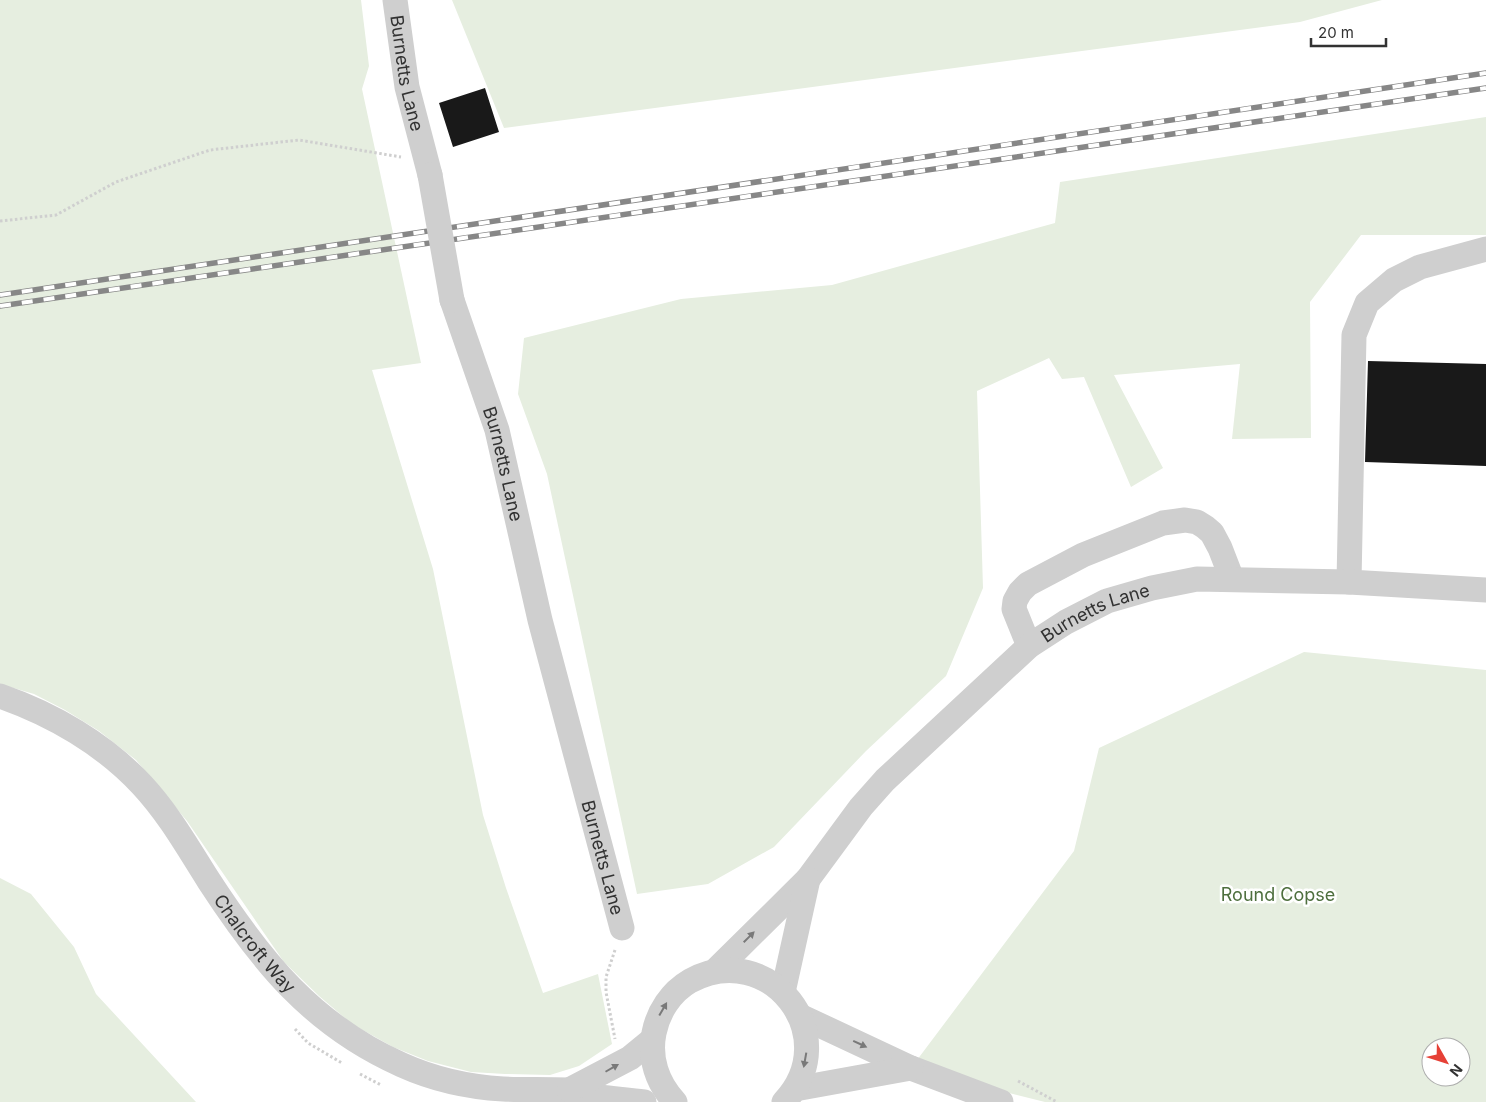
<svg xmlns="http://www.w3.org/2000/svg" width="1486" height="1102" font-family="Inter,sans-serif">
<style>
.green{fill:#e6eee0;fill-rule:evenodd}
.building{fill:#191919}
.lines{fill:none;stroke-linecap:round;stroke-linejoin:round}
.path{stroke:#cfcfcf;stroke-width:3;stroke-dasharray:2.5 2.5;stroke-linecap:butt}
.minor{stroke:#cfcfcf;stroke-width:25}
.rail-casing{stroke:#878787;stroke-width:5.5}
.rail{stroke:#fff;stroke-width:4;stroke-dasharray:11;stroke-linecap:butt}
.minor-bridge{stroke:#cfcfcf;stroke-width:25}
.oneway{fill:#797979}
.labels{text-anchor:middle;dominant-baseline:central;stroke-width:5;stroke-linejoin:round;paint-order:stroke}
.street-label{font-size:18px;fill:#323232;stroke:#fff}
.park-label{font-size:18px;fill:#4e6f3e;stroke:#fff}
</style>
<rect width="100%" height="100%" fill="#fff"/>
<!-- green -->
<path class="green" d="M0,0H361L369,66L362,89L421,363L372,370L433,569L483,815L506,888L543,993L598,974L612,1044L579,1066L550,1075L505,1074L471,1072L428,1061L393,1047L352,1024L319,996L284,962L187,821L136,760L99,731L65,710L34,694L0,684Z
M452,0H1382L1300,22L504,128Z
M1486,117V235H1361L1310,302L1311,438L1232,439L1240,364L1114,375L1163,468L1131,487L1084,377L1062,379L1049,358L977,391L983,588L946,676L866,751L774,847L708,884L637,894L547,474L518,394L524,338L681,299L832,285L1055,223L1060,182Z
M1304,652L1486,670V1102H1045L911,1068L1074,851L1099,748ZM1431,1047H1461V1077H1431Z
M0,878L31,894L74,947L96,994L196,1102H0Z"/>
<!-- building -->
<path class="building" d="M485,88L499,132L453,147L439,103Z
M1368,361L1486,364V466L1365,462Z"/>
<g class="lines">
<!-- path -->
<path class="path" d="M0,221L56,215L116,182L210,150L299,140L401,157
M615,950L606,977V992L615,1039
M295,1029L308,1043L342,1063
M360,1074L381,1085
M1018,1081L1057,1102"/>
<!-- minor -->
<g class="minor">
<path id="s1" d="M395,0L407,87L430,175"/>
<path id="s2" d="M452,300L497,430L540,620L622,928"/>
<path d="M1349,582L1354,335L1367,303L1394,280L1420,267L1486,249"/>
<path d="M1029,646L1014,609L1015,601L1020,592L1028,584L1083,555L1163,523L1185,520L1197,522L1205,527L1212,533L1220,548L1232,579"/>
<path id="s3" d="M0,696C52,714 104,744 142,785C169,814 188,848 209,881C261,961 312,1025 402,1065C433,1079 469,1087 503,1089C525,1090 546,1089 568,1090C578,1091 589,1095 599,1097C614,1099 629,1100 644,1102"/>
<path id="s4" d="M715,971L808,879L861,807L885,780L1029,646L1066,622L1107,601L1152,588L1197,579L1349,582L1486,590"/>
<path d="M783,992L808,879"/>
<path d="M800,1016L911,1068L1001,1102"/>
<path d="M795,1089L911,1068"/>
<path d="M569,1090L630,1058L652,1040"/>
<path d="M675,1102C657,1083 649,1058 654,1033C658,1012 671,992 690,981C769,938 846,1036 784,1102"/>
</g>
<defs>
<path id="rail" d="M0,295L1486,73
M0,306L1486,88"/>
</defs>
<!-- rail casing -->
<use href="#rail" class="rail-casing"/>
<!-- rail -->
<use href="#rail" class="rail"/>
<!-- minor-bridge -->
<path class="minor-bridge" d="M430,175L452,300"/>
</g>
<!-- one-way arrows -->
<defs><path id="oneway-solid" d="M-6-.8H1V-3.2L6.5 0L1 3.2V.8H-6Z" transform="scale(1.25)"/></defs>
<g class="oneway">
<use href="#oneway-solid" transform="translate(749 937) rotate(-45)"/>
<use href="#oneway-solid" transform="translate(663 1009) rotate(-60)"/>
<use href="#oneway-solid" transform="translate(860 1044) rotate(25)"/>
<use href="#oneway-solid" transform="translate(805 1060) rotate(100)"/>
<use href="#oneway-solid" transform="translate(612 1068) rotate(-30)"/>
</g>
<g class="labels">
<!-- street labels -->
<g class="street-label">
<text stroke="none"><textPath href="#s1" startOffset="74">Burnetts Lane</textPath></text>
<text stroke="none"><textPath href="#s2" startOffset="172">Burnetts Lane</textPath></text>
<text stroke="none"><textPath href="#s4" startOffset="528">Burnetts Lane</textPath></text>
<text stroke="none"><textPath href="#s2" startOffset="578">Burnetts Lane</textPath></text>
<text stroke="none"><textPath href="#s3" startOffset="364">Chalcroft Way</textPath></text>
</g>
<!-- park labels -->
<g class="park-label">
<text x="1278" y="894">Round Copse</text>
</g>
</g>
<!-- north arrow -->
<g transform="translate(1446 1062) rotate(129)"><circle r="24" fill="#ffffff" stroke="#adadad"/>
<path d="M0-4L9 19L0 12L-9 19Z" fill="#e64036"/>
<text y="-8" font-size="14" font-weight="bold" text-anchor="middle" fill="#323232">N</text>
</g>
<!-- scale -->
<path d="M1311 38v8h75v-8" fill="none" stroke="#323232" stroke-width="2.5"/>
<text x="1318" y="38" font-size="15" fill="#323232" stroke="#ffffff" stroke-width="4" paint-order="stroke">20 m</text>
</svg>
